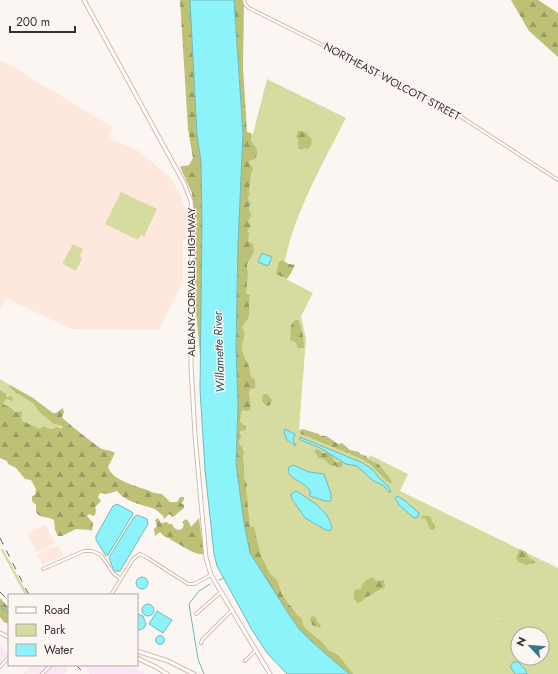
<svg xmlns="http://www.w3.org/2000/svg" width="558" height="674" font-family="Jost,sans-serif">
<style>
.commercial{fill:#fbe6f6}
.built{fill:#fee8de}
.green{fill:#d6dba0;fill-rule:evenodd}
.forest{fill:url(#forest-firs)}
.wetland{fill:url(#wetland-marsh)}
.water{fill:#8cf3fa;stroke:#73b8bc}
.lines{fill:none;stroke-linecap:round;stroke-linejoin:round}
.stream{stroke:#73b8bc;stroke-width:1}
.minor-casing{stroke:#d5baad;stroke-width:4}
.trunk-casing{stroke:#d5baad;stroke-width:5}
.minor{stroke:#fff;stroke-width:2}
.trunk{stroke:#fff;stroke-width:3}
.rail{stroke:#6a615c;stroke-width:1;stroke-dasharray:7 7;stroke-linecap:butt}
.labels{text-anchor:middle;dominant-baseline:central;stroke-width:3;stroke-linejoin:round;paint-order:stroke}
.street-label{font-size:11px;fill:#3a302a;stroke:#fcf6f3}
.water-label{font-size:12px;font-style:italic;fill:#285659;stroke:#fcf6f3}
</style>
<defs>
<pattern id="forest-firs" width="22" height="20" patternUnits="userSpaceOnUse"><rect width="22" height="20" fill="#bcc176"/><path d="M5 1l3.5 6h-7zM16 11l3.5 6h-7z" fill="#9a9d61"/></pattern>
<pattern id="wetland-marsh" width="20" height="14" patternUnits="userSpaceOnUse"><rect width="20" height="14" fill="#d6dba0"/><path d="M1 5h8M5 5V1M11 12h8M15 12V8" fill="none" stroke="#b8bc8a"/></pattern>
</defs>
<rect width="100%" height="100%" fill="#fcf6f3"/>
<!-- commercial -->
<path class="commercial" d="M0,645L9,654L0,663Z
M32,665H48L40,674L28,673L25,674L24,673Z
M54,665H63L68,669L64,674H45Z
M89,665L135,668L145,674H90L86,670Z"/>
<!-- built -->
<path class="built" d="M0,59L112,127L108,138L137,150L169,176L181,195L187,218L186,239L183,241V281L159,330L71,329L6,298L0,311Z
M45,524L55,543L37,552L27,534Z
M58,545L63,555L43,565L37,555Z"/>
<!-- green -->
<path class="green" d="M267,79L346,118C320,169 290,220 282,277L313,293L301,316L306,339L299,429L368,460L370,455L408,474L400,491L558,568V674H349L299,629L288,613L250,553L236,464L238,411L237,325L238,263L243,132L253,134ZM518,634H542V658H518Z
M121,192L157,209L144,237L141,235L138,240L105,224Z
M73,244L83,249L80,256L82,258L76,271L63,264V262Z
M0,379L10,385V386L15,392L34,404L39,412L54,424L63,425V427H55L51,429L42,426L41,429H40L23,421L21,418L20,411L15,412L10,408L3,404L6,399L9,401V397L0,390Z
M3,549L28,595H25L1,550Z"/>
<!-- forest -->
<path class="forest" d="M180,0H190L197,135L201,161L202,224L201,365L195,302V229L192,193L180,167L189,165L193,158L188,129Z
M234,0H244L243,67L247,132L251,133V141L257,149L256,159L249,161V164L253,168L251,173L249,192L250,194L248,197L249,202L251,203C248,207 248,212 252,214L248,222L251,226L247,231L249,233L248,241L253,244L254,252L247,264V270L248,271L246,294L250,295C248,302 250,309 249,316C248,321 243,323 242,328C248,335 241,341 242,349C243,356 247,361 249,367C250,370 250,374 251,377L255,380V388L250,389C247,397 252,400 250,410L247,411L243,410L241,412L240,422L246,427V430L240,431V435H241V438L239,440V444L242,447L244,453C241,463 245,461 244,469C244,477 243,477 247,484L246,488L250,527H254L260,553L266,566L270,574L277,580L282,594L289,605L291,606L296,614L302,619L303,625L305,628L324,644L328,650L333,652L340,657L353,674H349L311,641L299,629L288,613L250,553L244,523L236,464L238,411L236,348L238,243L243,134Z
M511,0H538L558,13V57L529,31Z
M298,131C304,130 309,135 312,140L311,145L308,149L304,148L301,150L298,148V139L296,137Z
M281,260L289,264L295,265L291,273L287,279L276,274V273L279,262Z
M296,320H299L303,336L304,348H298L295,342L290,340C292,332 288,324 296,320Z
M10,385L33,398L53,413H56L63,408L64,412L62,417C63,420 98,447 102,449C106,450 110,450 115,453L108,467C112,479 130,484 141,488C149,490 153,494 162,494L170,502H177L180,497H184V500L181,503L184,505V508L173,517L169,514L164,519L163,516C160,513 156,509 152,508C142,505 124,501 117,491L107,494L100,493L98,497L101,501L95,507L96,510L95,515L93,516L89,514L87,516L93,523L92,531L90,530L76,529L62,536H58L55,530L54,520C48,516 40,519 36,512V505L32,501V496L35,495L36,489L31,480L25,479L16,468L8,464L7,461L0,458V390L6,394L7,397L12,396L13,399L12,401L6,399L3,404L11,408L15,412L22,411L21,418L23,421L40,429L43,426L51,429L56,427L62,428L63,426L54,424L39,412L34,404L15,392L9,386Z
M263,394H267L272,400L270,405L267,406L262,401Z
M302,429L319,434L320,436C328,434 332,441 339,444L342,443L350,450L359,452L360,454L366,456C369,461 373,461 378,464C380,465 391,480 392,482L390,483L387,481L371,465L362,459L301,434L300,432Z
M315,449L320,450L322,453H328L331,455L335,462H342V467L338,468L336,466L330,465L324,459L318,458L317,454L315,453Z
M422,516H428L431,517L432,522L435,525V529L433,530L430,529L429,526L427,525L428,524L425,518L421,519Z
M158,518L161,523L167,522L169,524H172C174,529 177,531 182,529L184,525L182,522L186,519L189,522L191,527L199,518L204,554C195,556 180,544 171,540L169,538L165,537L160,532L155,536L154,529L157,526L155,520Z
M520,549L526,552L529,558L537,562L526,565L518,562L516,557Z
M373,577L376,581L384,580L385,587L375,592L372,595C363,597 365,601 358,603L354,599V593L355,590L361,589C362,583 367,579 373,577Z
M0,598L9,608V624L4,622L0,617Z
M312,616L316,617L317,621L321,626L320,628L312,625L310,619Z"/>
<!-- wetland -->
<path class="wetland" d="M487,614L500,616L504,623L499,625L493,619L489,620Z"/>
<!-- water -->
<path class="water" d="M190,0H234L243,134L238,243L236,348L238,405L236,464L244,523L250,553L288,613L299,629L311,641L349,674H287L267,653L252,630L217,566L214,554L205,470L200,389L202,224L201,161L197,135Z
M262,253L272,257L268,266L258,262Z
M285,429L295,434L293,440L296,446L287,440L284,432Z
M300,437L363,463L373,470L379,478L388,486L391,492H389L384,486L372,480L357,466L346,464L320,448L301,440L299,439Z
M293,465L309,472L324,474L331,494V501H325L310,496V490C304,483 294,480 288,473L289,467Z
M296,491C310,500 329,510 332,528L330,531L326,530L305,518L292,499L291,494Z
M397,496L405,501L419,513L418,517L414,518L399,505L395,498Z
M117,504L132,512L133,514L108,555L106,556L96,540V536L113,506Z
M137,515L147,519L148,524L120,571H114L109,558L110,556L134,517Z
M136 583a6 6 0 1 1 12 0a6 6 0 1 1-12 0Z
M142 610a6 6 0 1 1 12 0a6 6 0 1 1-12 0Z
M157,611L172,620L163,633L149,624Z
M138,614L143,616L146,624L144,628L137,631V615Z
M155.5 640a4.5 4.5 0 1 1 9 0a4.5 4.5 0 1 1-9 0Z
M513,662H518L525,669L527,674H515L510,666Z"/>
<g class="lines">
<!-- stream -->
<path class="stream" d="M219,580L224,578
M0,606L9,615
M204,674L198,659L189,604L199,591L210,584"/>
<defs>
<path id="minor" d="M244,0L245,4L249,8L446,107L558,180
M43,569L84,551H92L101,555L114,574L121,579
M111,595L133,559L140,554L146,557L188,584H194L211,575
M196,614L221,592
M201,643L202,640L232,610
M245,661L256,650
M0,667L9,657
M42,674L51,665"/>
<path id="trunk" d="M84,0L184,183L191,201L192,213L191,366L195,435L206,558L211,575L270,674
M0,633L9,637
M137,651L168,661L194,674
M137,658L156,667L167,674"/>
</defs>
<!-- minor casing -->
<use href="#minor" class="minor-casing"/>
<!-- trunk casing -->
<use href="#trunk" class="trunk-casing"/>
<!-- minor -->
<use href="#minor" class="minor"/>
<!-- trunk -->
<use href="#trunk" class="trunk"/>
<!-- rail -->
<path class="rail" d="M0,538L29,595
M0,592L9,601
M76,665L85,674"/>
</g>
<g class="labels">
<!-- street labels -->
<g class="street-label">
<text transform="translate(392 81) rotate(28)">NORTHEAST WOLCOTT STREET</text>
<text transform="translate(191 282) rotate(-90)">ALBANY-CORVALLIS HIGHWAY</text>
</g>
<!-- water labels -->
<g class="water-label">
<text transform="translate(219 352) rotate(-92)">Willamette River</text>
</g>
</g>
<!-- legend -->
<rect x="8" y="594" width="130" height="72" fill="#fcf6f3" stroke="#aea7a3"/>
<rect x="16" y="607" width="20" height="6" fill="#ffffff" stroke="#aea7a3"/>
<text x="44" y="614" font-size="12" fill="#3a302a">Road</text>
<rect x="16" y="624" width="20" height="12" fill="#d6dba0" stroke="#aea7a3"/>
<text x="44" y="634" font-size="12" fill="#3a302a">Park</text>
<rect x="16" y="644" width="20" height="12" fill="#8cf3fa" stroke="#aea7a3"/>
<text x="44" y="654" font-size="12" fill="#3a302a">Water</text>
<!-- north arrow -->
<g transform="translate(530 646) rotate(296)"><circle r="19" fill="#fcf6f3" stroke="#aea7a3"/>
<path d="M0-3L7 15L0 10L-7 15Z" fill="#39758d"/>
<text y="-6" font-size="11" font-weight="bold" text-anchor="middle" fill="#3a302a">N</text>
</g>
<!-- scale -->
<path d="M10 26v6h65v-6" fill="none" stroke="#3a302a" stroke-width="2"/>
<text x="16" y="26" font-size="12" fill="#3a302a" stroke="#fcf6f3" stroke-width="3" paint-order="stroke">200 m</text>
</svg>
